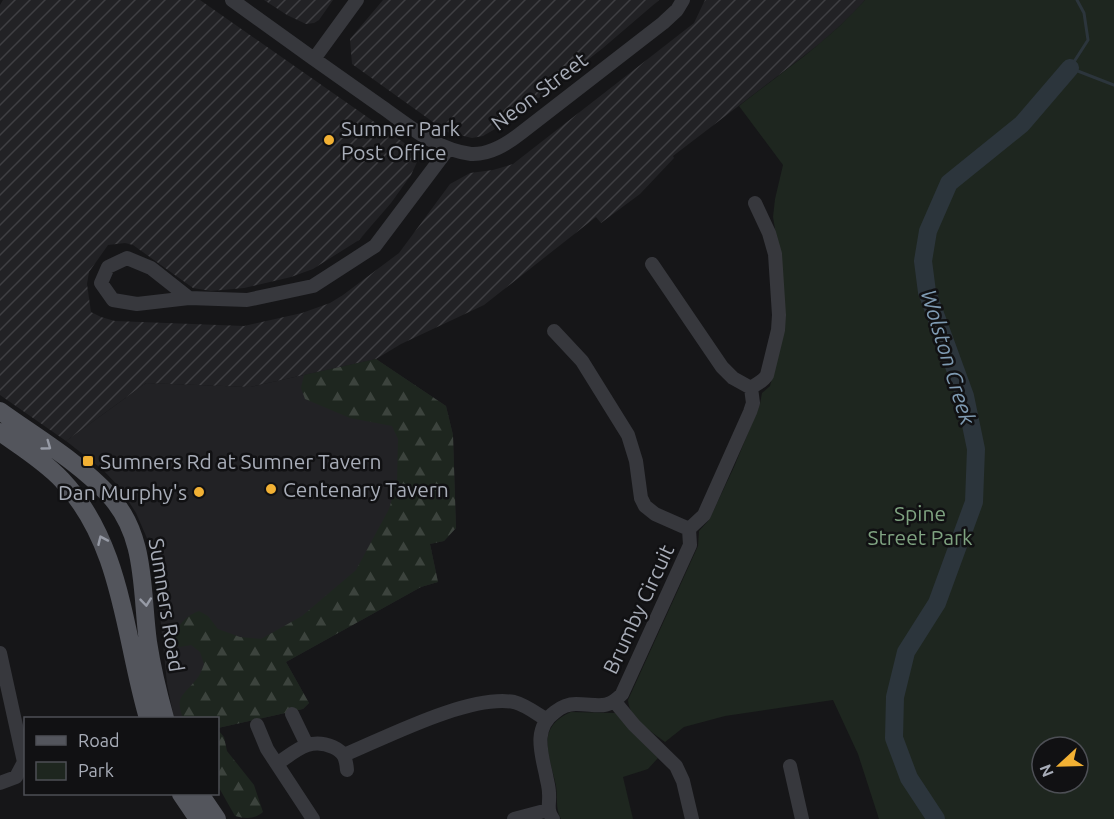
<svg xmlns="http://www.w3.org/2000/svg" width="1114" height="819" font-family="Ubuntu,sans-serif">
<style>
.built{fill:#222225}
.industrial{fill:url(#industrial-furrows)}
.green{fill:#1e261f;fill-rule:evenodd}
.forest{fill:url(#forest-firs)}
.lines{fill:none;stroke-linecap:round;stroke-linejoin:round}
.stream{stroke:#2c353c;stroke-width:3}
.river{stroke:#2c353c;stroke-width:18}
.minor{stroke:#37383d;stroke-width:14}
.major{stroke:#53555c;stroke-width:18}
.oneway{stroke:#979ba6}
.poi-dot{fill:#f2b134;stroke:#111113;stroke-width:2}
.labels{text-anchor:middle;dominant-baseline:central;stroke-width:5;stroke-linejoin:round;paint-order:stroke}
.street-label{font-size:21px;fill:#a8adb8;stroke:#111113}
.poi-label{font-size:21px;fill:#a8adb8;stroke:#111113;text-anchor:start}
.park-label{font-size:21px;fill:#7fa381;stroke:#111113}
.water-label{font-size:22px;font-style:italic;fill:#7f9bb3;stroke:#111113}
</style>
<defs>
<pattern id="industrial-furrows" width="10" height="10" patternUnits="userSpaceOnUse" patternTransform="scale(1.5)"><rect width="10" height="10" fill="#222225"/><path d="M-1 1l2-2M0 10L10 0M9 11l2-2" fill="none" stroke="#3f3f43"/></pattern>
<pattern id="forest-firs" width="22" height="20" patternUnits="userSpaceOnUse" patternTransform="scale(1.5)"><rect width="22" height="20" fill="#1e261f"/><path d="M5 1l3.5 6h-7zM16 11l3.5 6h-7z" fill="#3c433d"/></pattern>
</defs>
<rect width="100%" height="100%" fill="#161618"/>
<!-- built -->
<path class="built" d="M376,359L446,406L453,435L456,528L444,541L430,544L438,582L421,587L286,662L309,703L303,709L218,728V718H174L167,684L155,566L149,543L136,513L120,488L103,470L66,441L146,383L250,387Z"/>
<!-- industrial -->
<path class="industrial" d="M3,0H200L413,149L417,155V162L411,175L391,203L359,240L313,269L291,277L244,288L211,291L193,288L133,245L125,243L108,245L89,272L87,284L91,312L101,317L115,321L244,326L302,313L330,303L343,295L399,253L450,184L470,173L493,170L513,164L694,23L705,0H865L853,14L822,42L673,156L674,158L640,194L601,223L596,217L484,305L401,344L376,359L250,387L146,383L66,441L0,395V5Z
M264,0H333L319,20L314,23L306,24L287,15Z
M383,0H659L603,48L512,119L483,136L472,138L447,132L352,64L350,39Z"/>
<!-- green -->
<path class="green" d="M865,0H1114V819H879L858,754L833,700L725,716L684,727L665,742C651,731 629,719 628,700L698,546L699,531L709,520L734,467L760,404L762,393L770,386L773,375L778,247L773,217L775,199L783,165L739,106C782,72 829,41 865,0ZM1042,747H1078V783H1042Z
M571,712L615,713L658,758L648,769L623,777L633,819H561C555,808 558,798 556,786C550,756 534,728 571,712Z"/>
<!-- forest -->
<path class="forest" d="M376,359L446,406L453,435L456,528L444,541L430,544L438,582L421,587L286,662L309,703L303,709L218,728V718H183C175,698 182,696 195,681C199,677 202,670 204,664L200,652L191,645L180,647L175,641L174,633C181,623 187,615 199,611L208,616L218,629L240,637L261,639L302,616L356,570L389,509L397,483L398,439L392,426L350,418L305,399L301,388L304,375Z
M218,730L224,737L227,751L254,785L263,812C255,819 246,819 235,816L218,786Z"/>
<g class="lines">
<!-- stream -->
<path class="stream" d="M1077,0L1084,13L1088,40L1070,68L1114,85"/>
<!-- river -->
<path class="river" d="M936,819L909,778L894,738L895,697L906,652L937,603L974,502L976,449L965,396L927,292L923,261L928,231L949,183L1022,124L1070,68"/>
<!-- minor -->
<path class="minor" d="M232,0L314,59L357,0
M314,59C337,75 359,91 382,107C409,126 437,150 471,154C490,155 507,144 521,133L663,23L677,10L683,0
M127,258L151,268L189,298L137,304L113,300L101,283L108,267Z
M652,264L722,367L733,378L751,388
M189,298L247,300L313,286L375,246L448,149
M554,331L582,361L628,435L636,461L641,498L645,506L655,514L689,529
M0,653L24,762L16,777L0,783
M615,702L634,725L676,766L683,781L692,819
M292,714L307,745
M257,725L267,749L313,819
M344,755C387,737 470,694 514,702C526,705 537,714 547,720
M278,763C297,750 310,737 333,747C344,752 346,758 347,770
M790,766L802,819
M514,819L548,810
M553,819C546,810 550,804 549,793C549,787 547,781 546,775C541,752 533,728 555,712C561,707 568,704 576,704C597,704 606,711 622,694L690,545L689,529L704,515L750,412L753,403L751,388C757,383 763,382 767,375L778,330L779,315L775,254L769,233L755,203"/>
<!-- major -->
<path class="major" d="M0,411C36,437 80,463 109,495C147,536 141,591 148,642C152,668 158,693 165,718
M0,432C21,447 44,461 62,480C123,545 124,637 148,718
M181,794L198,819
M200,794L217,819"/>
</g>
<!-- one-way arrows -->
<defs><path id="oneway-chevron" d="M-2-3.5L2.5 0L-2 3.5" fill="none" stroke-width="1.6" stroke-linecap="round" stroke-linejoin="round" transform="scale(1.5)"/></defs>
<g class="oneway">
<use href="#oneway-chevron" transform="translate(47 446) rotate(36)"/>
<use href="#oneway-chevron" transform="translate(102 540) rotate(-114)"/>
<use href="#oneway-chevron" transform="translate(146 602) rotate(84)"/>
</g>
<!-- markers -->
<g class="poi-dot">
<circle cx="329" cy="140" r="6"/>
<rect x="82" y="455" width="12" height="12" rx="3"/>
<circle cx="271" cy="489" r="6"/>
<circle cx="199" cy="492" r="6"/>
</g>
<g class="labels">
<!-- street labels -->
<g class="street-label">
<text transform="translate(539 91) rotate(-37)">Neon Street</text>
<text transform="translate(167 605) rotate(81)">Sumners Road</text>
<text transform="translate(638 609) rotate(-65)">Brumby Circuit</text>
</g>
<!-- poi labels -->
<g class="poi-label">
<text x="341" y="128">Sumner Park<tspan x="341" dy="24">Post Office</tspan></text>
<text x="100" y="461">Sumners Rd at Sumner Tavern</text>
<text x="283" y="489">Centenary Tavern</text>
<text x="187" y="492" text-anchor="end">Dan Murphy's</text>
</g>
<!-- park labels -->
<g class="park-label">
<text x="920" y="513">Spine<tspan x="920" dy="24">Street Park</tspan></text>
</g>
<!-- water labels -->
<g class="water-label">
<text transform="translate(949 357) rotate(73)">Wolston Creek</text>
</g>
</g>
<!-- legend -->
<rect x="24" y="717" width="195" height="78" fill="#111113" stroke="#4d4f55" stroke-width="1.5"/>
<rect x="36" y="736" width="30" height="9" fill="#53555c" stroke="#4d4f55" stroke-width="1.5"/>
<text x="78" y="747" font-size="18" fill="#a8adb8">Road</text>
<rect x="36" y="762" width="30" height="18" fill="#1e261f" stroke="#4d4f55" stroke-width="1.5"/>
<text x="78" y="777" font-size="18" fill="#a8adb8">Park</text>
<!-- north arrow -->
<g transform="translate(1060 765) rotate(248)"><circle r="28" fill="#111113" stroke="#4d4f55" stroke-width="1.5"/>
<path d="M0-4.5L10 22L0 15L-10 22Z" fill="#f2b134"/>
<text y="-9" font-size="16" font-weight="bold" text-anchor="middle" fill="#a8adb8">N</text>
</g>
</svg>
